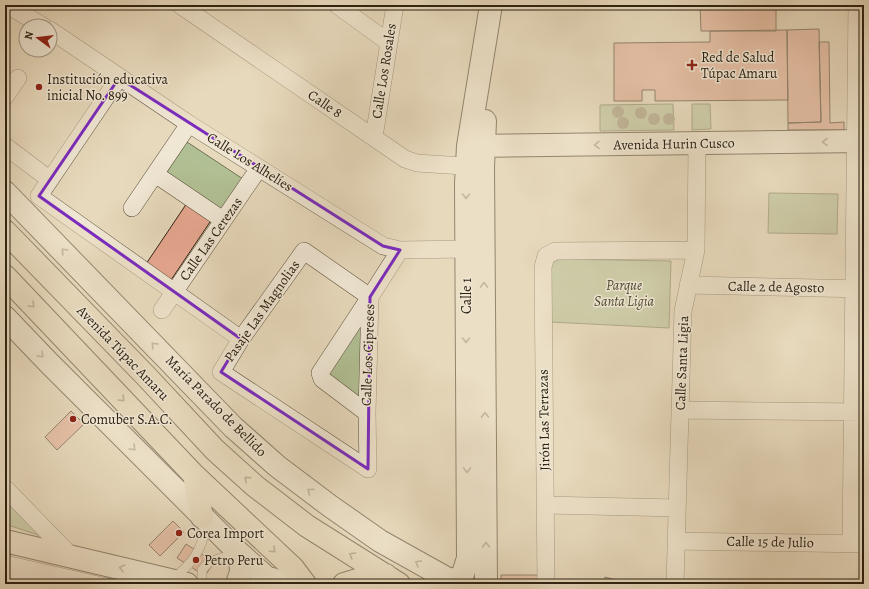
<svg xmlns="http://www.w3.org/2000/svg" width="869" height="589" font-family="Alegreya,serif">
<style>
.green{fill:#b1c094;stroke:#6f7153}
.building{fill:#e6a790;stroke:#2d2212}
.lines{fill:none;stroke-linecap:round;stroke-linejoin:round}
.lane-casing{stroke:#5c503c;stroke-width:10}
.street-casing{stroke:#5c503c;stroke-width:18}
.secondary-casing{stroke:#2d2212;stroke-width:24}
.highway-casing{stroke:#2d2212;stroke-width:24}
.lane{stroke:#efe6d3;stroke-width:9}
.street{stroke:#efe6d3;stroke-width:17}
.secondary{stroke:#efe6d3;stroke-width:22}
.highway{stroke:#e7d9bc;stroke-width:22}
.tree{fill:#938a70}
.oneway{stroke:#988e7c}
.oneway2{stroke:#8a7e67}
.marked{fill:none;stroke:#7b2cbf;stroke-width:3;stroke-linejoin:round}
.poi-dot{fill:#8f2418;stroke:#efe6d3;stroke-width:1.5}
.labels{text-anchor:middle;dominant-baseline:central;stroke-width:3;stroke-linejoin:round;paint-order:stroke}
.poi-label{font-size:14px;fill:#2d2212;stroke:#efe6d3;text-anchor:start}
.street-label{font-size:14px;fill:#2d2212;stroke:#efe6d3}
.park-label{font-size:14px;font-style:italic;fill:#4e4a32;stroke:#efe6d3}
</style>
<rect width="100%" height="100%" fill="#e7d9bc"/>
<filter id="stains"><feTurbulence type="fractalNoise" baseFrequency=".005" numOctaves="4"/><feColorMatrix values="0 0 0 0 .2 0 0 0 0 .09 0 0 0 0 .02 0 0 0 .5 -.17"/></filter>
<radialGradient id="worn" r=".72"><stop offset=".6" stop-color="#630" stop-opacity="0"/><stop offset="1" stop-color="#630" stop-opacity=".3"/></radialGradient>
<!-- green -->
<path class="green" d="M673,104L674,130L600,131V105Z
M692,104H710L711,129L692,130Z
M187,142L243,179L220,213L165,175Z
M769,193L838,194L837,234L768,233Z
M559,259L671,261L669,328L550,322V269L553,262Z
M365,313V400L324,378Z
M5,499L41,536L5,524Z"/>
<!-- building -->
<path class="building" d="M700,5H776V31H701Z
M819,29L821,122L788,123L787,30Z
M787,30L788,100L655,101V90H642V101H614V43L710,42V31Z
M819,42H829L830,123L844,122V130H788V123L821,122Z
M187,203L212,219L171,280L146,264Z
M71,411L84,424L57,450L45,437Z
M173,521L184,532L160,556L149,545Z
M186,544L214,562L205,576L177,558Z
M501,575H539V584H501Z
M605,577L620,581L619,584H603Z"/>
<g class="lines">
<defs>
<path id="lane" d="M5,560L111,584
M173,579C195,561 201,550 207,524
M202,584V570L209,562L237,553"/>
<path id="street" d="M7,5L43,26
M180,5L405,159L417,163L479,167
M337,5L388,42
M50,30L189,124L383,246L400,250L466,249
M119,78L39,196L241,339
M5,97L18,78
M374,137L395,5
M5,146L49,179
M155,174L223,220
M132,208L189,124
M688,285L864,289
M162,310L259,168
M680,410L864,412
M367,413L322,379L320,373L370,297L304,251L241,339L221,372L368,469
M368,469L367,413L370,297L400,250
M5,488L70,555
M545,505L677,508
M676,541L864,544
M851,543L857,5
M546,584L543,267L546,256L555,251L696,250
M675,584L683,311L696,250L697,144"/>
<path id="secondary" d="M485,121L483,167L486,584
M469,146L864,141
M5,192L233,427L277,466L330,506L380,541L457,584
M5,317L48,362L238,552L266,577L286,584
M5,541L187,584
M5,572L57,584
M452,582L463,574L468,558L466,184L468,146L491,5
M237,584L241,572L240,554"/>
<path id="highway" d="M5,231L146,376L215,450L255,486L307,526L399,584
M5,276L194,475L293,568L305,584
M194,475L202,517
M344,584L367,577L386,575"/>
</defs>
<!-- lane casing -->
<use href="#lane" class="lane-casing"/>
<!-- street casing -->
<use href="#street" class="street-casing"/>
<!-- secondary casing -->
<use href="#secondary" class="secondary-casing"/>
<!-- highway casing -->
<use href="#highway" class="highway-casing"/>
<!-- lane -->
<use href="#lane" class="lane"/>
<!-- street -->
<use href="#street" class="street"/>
<!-- secondary -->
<use href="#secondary" class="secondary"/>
<!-- highway -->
<use href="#highway" class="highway"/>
</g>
<!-- trees -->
<g class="tree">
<circle cx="618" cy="112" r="6"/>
<circle cx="641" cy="113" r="6"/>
<circle cx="654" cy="119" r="6"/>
<circle cx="669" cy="119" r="6"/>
<circle cx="623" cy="123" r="6"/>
</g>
<!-- one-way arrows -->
<defs><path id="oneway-chevron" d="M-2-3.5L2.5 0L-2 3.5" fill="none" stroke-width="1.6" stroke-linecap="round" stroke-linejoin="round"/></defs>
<g class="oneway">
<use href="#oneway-chevron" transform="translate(825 142) rotate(179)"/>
<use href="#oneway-chevron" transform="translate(597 145) rotate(179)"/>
<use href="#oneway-chevron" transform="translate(466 196) rotate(90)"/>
<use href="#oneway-chevron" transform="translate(64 251) rotate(-134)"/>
<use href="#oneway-chevron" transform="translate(484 285) rotate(-91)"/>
<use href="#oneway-chevron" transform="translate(466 340) rotate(90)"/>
<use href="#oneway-chevron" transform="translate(154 345) rotate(-133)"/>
<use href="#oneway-chevron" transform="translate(41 355) rotate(47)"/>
<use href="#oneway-chevron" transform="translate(485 415) rotate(-91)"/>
<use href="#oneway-chevron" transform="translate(133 448) rotate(45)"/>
<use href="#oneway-chevron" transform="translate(467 470) rotate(90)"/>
<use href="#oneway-chevron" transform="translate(310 491) rotate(-143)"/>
<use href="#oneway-chevron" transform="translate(486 545) rotate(-91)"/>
<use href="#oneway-chevron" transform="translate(418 563) rotate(-150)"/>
<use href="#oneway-chevron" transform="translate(122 568) rotate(-166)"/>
</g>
<g class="oneway2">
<use href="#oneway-chevron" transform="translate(32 305) rotate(46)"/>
<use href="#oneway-chevron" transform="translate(122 399) rotate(46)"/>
<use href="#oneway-chevron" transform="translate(247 479) rotate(-138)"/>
<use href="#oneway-chevron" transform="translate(273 550) rotate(43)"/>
<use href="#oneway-chevron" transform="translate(352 555) rotate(-149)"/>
</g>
<!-- marked area -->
<path d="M0 0H869V589H0ZM119,78L383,246L400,250L370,297L368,469L221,372L241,339L39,196Z" fill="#e7d9bc" fill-opacity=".55" fill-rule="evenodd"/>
<path class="marked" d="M119,78L383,246L400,250L370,297L368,469L221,372L241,339L39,196Z"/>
<!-- markers -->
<g class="poi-dot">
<path d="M690 59h4v4h4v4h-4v4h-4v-4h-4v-4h4z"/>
<circle cx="39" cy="87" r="4"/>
<circle cx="73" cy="419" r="4"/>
<circle cx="179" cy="533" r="4"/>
<circle cx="196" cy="560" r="4"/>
</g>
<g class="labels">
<!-- poi labels -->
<g class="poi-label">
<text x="701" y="57">Red de Salud<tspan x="701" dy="16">Túpac Amaru</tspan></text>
<text x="47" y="79">Institución educativa<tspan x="47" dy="16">inicial No. 899</tspan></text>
<text x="81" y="419">Comuber S.A.C.</text>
<text x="187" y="533">Corea Import</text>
<text x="204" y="560">Petro Peru</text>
</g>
<!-- street labels -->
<g class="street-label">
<text transform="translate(384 71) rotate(-81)">Calle Los Rosales</text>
<text transform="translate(325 104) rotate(34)">Calle 8</text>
<text transform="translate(674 144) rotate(-1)">Avenida Hurin Cusco</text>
<text transform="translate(250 162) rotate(32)">Calle Los Alhelíes</text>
<text transform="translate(211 239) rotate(-55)">Calle Las Cerezas</text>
<text transform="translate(776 287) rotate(1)">Calle 2 de Agosto</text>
<text transform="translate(466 296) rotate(-90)">Calle 1</text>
<text transform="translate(262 311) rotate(-55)">Pasaje Las Magnolias</text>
<text transform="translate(123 353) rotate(46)">Avenida Túpac Amaru</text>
<text transform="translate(368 355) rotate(-88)">Calle Los Cipreses</text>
<text transform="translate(682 363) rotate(-88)">Calle Santa Ligia</text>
<text transform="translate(216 406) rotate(45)">María Parado de Bellido</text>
<text transform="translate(544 420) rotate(-91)">Jirón Las Terrazas</text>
<text transform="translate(770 542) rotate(1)">Calle 15 de Julio</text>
</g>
<!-- park labels -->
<g class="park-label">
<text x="624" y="285">Parque<tspan x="624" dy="16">Santa Ligia</tspan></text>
</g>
</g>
<!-- margin -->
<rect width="869" height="589" fill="none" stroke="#e7d9bc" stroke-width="20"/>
<rect x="6" y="6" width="857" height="577" fill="none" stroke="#2d2212" stroke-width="2"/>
<rect x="10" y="10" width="849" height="569" fill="none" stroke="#2d2212"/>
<!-- north arrow -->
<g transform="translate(38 38) rotate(285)"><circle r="19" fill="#efe6d3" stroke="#a19886"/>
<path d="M0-3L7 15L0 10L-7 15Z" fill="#8f2418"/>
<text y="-6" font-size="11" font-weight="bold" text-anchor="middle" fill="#2d2212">N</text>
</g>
<rect width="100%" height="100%" filter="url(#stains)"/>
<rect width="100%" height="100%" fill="url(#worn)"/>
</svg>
